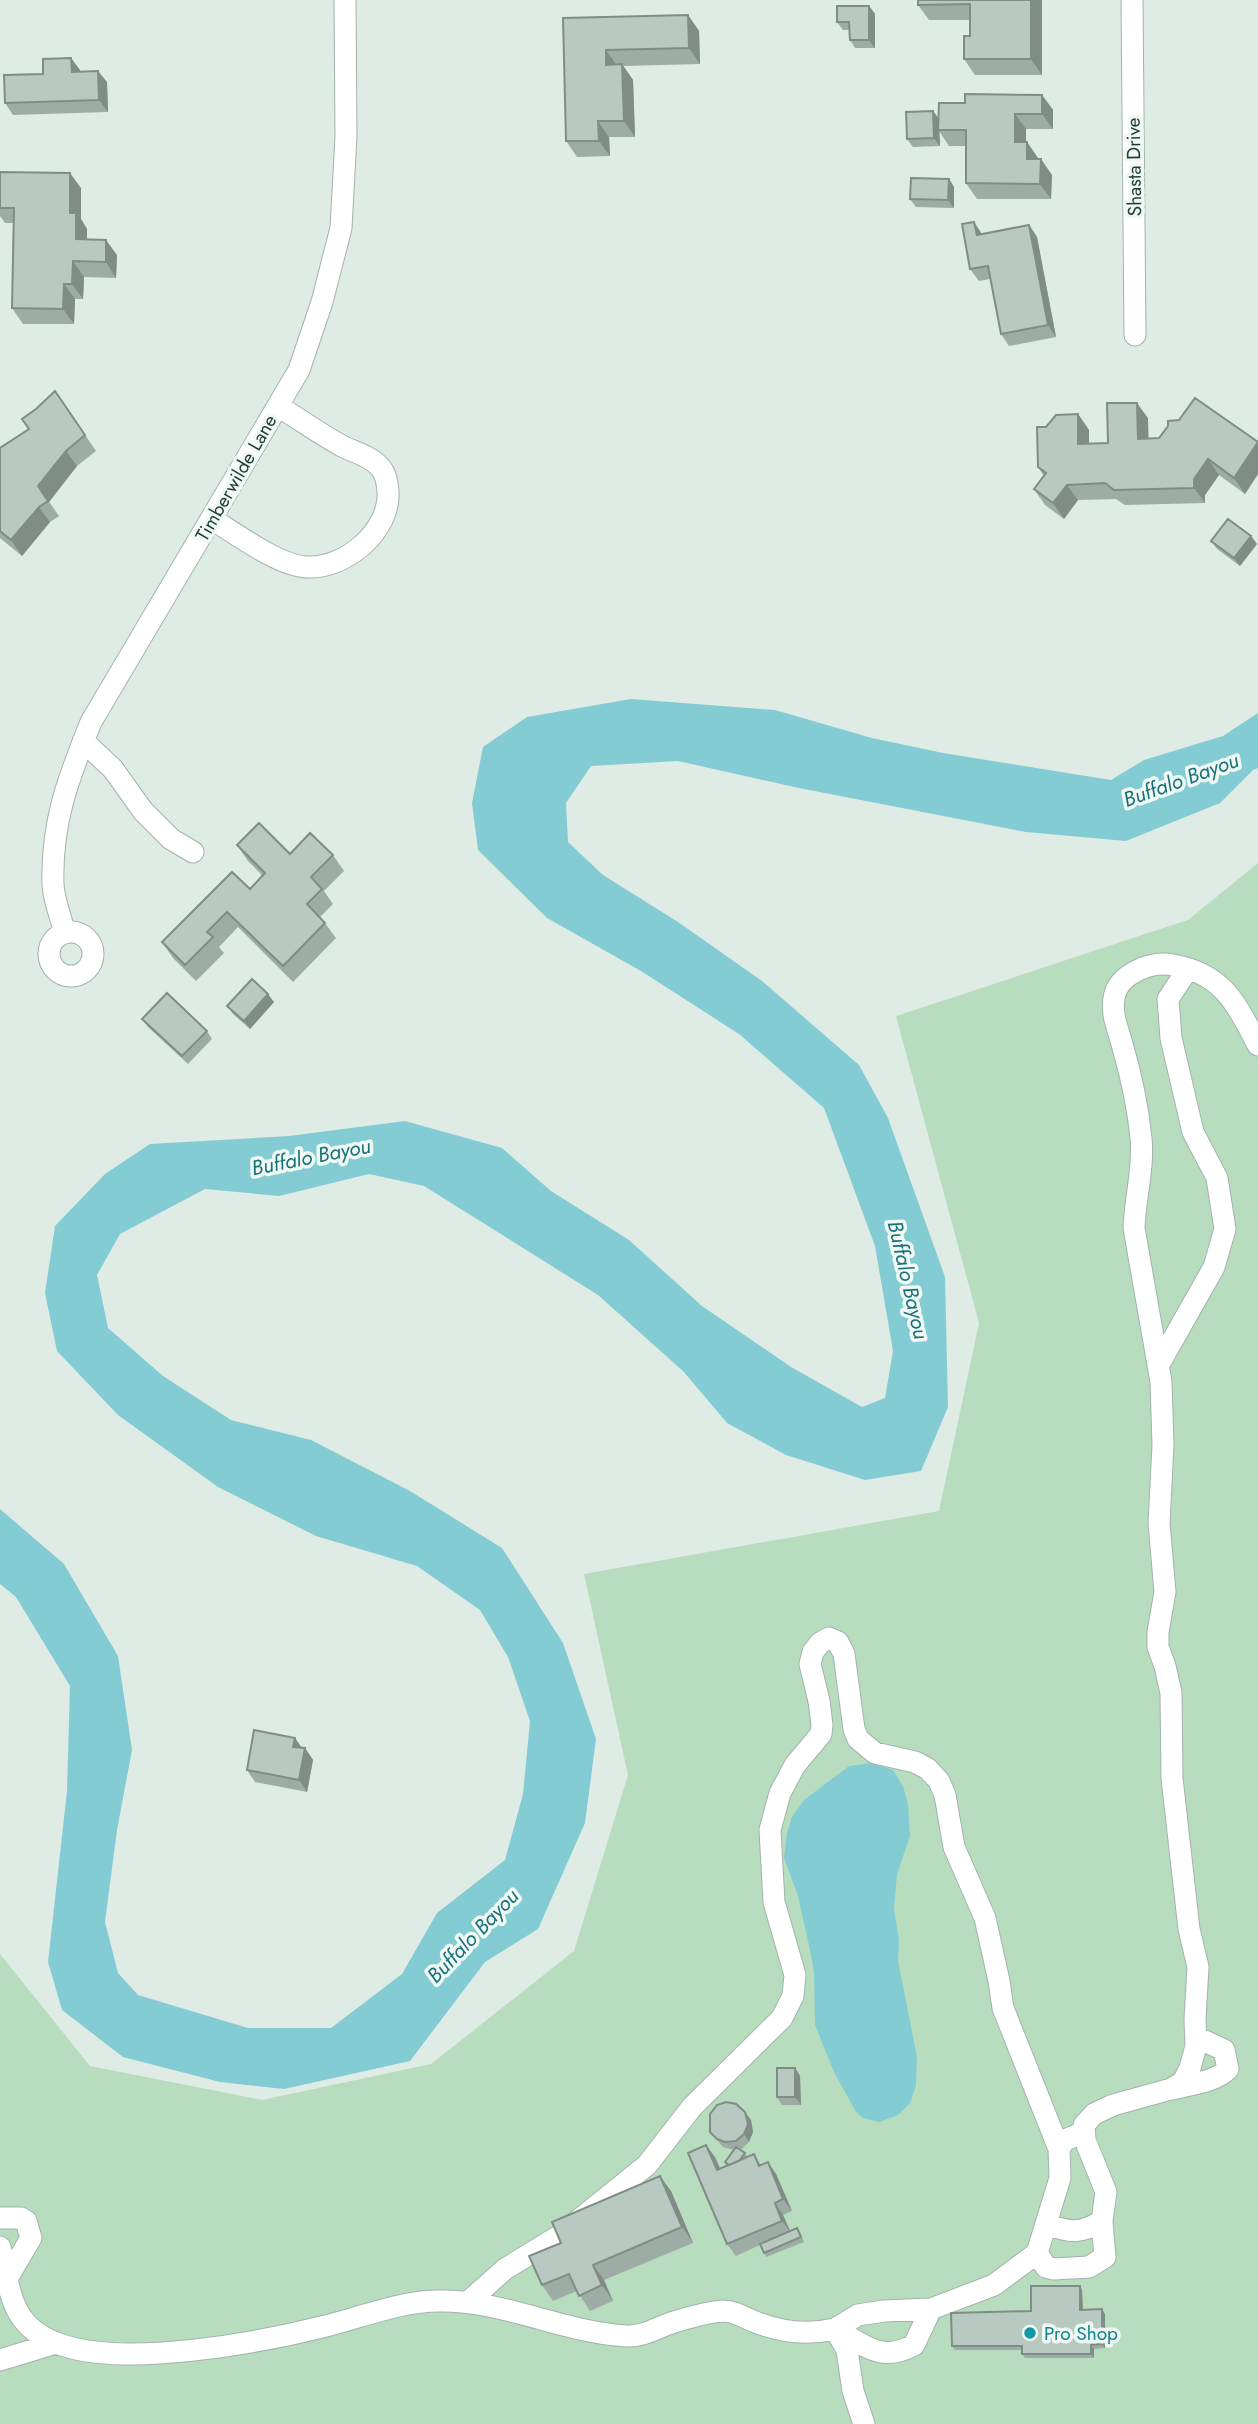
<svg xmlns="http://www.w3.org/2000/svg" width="1258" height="2424" font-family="Jost,sans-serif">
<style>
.green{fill:#b7ddbe}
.water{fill:#84ccd3}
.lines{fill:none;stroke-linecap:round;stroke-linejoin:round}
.minor-casing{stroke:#a2b3ac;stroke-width:23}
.minor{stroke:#fff;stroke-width:21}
.wall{fill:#9dada5}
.shaded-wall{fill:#808d86}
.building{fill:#b7c9c0;stroke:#808d86;stroke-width:2}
.culture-dot{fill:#0f9aa8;stroke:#eff8f3;stroke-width:2.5}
.labels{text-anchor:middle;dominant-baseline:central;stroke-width:7;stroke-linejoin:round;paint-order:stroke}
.street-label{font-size:19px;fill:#1f3c32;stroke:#eff8f3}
.culture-label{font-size:19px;fill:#0d838f;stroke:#eff8f3;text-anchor:start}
.water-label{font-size:21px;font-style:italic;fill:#187079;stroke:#eff8f3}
</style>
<rect width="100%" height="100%" fill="#dfebe5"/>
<!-- green -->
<path class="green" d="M1258,863V2424H0V1954L90,2066L262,2100L431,2064L574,1951L628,1775L584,1574L939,1511L979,1323L896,1016L1188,920Z"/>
<!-- water -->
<path class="water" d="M631,699L775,710L872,738L943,753L1111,780L1144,760L1223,736L1258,713V768L1253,770L1220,803L1126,841L1026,832L799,788L678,761L591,766L566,803L568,842L603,875L678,922L762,981L859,1065L888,1118L945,1277L948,1407L921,1471L865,1480L786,1455L727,1423L684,1372L598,1295L424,1186L369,1174L279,1196L205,1189L120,1234L97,1275L108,1328L163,1376L231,1420L311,1440L410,1491L502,1548L563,1643L596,1739L585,1823L538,1929L485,1962L410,2061L284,2089L220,2082L123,2057L62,2010L48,1962L67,1791L70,1686L16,1597L0,1584V1509L64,1564L118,1656L132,1750L117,1830L105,1922L118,1973L138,1995L248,2028H331L402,1974L437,1913L505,1860L523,1794L530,1721L508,1657L480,1610L417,1566L316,1536L218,1487L118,1415L57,1351L45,1293L55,1226L105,1174L150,1144L289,1136L405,1121L502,1148L551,1191L629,1240L702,1306L791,1367L862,1407L885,1398L893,1351L875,1246L824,1108L739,1034L641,971L547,918L478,850L472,803L483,747L527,717Z
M871,1763L893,1770L903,1786L908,1804L910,1836L897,1874L894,1909L899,1940L898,1961L917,2057L916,2085L910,2103L898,2115L879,2122L863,2118L856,2112L834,2072L815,2025L814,1972L810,1950L798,1896L784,1858L787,1833L792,1817L804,1800L849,1766Z"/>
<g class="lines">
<defs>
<path id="minor" d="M1132,0L1135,335
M212,519C236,534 279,566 307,567C346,569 391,530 388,491C387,482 386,473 379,466C370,456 354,452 342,446C320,434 299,419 278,406
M83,741L113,769L143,811L171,839L193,852
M49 954a22 22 0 1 1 44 0a22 22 0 1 1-44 0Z
M65,933C61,918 54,901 53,885C51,823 68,779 91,722L299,370L322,302L341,228L346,136L345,0
M1158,1366L1214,1267L1225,1229L1217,1178L1193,1132L1171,1038L1168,999L1188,969
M1173,2089C1190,2084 1216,2082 1228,2069L1224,2050L1196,2037
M1059,2149L1065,2140L1077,2135L1085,2140L1084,2125L1094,2114L1113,2105L1171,2089L1183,2082L1190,2068L1196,2046L1195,2019L1198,1967L1189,1929L1172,1778L1171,1693L1165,1666L1158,1647V1632L1165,1592L1159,1523L1163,1445L1161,1382L1134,1228C1135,1198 1144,1168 1141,1138C1138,1107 1131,1075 1122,1044C1118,1029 1111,1014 1114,998C1118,973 1152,961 1173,965C1224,974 1236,1004 1258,1045
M0,2218H21L26,2221L31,2238L8,2277
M1047,2224C1070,2233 1080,2234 1102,2221
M0,2247C11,2291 9,2326 59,2344C124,2368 258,2343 326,2326C362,2317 401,2301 439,2301C503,2300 562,2332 626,2336C643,2337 656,2328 671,2323C687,2318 707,2312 723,2311C736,2311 746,2319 758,2323C784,2333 808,2335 835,2329L847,2350L853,2391L864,2424
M468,2302L505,2269L559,2236L647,2165L692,2107L782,2018L793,1996L795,1975L774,1902L770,1830L780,1793L795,1765L821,1734L822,1725L819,1701L810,1664L813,1652L820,1643L829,1638L838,1642L844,1654L854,1729L858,1739L875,1753L915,1762L928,1769L939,1781L945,1795L954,1847L985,1918L999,1981L1003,2008L1059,2149L1060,2178L1037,2253L1046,2267L1054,2269L1089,2267L1105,2257L1102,2221L1106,2192L1085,2140
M931,2309L914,2345C881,2363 864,2345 835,2329L858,2315L884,2311Z
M931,2309L994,2285L1037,2253
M0,2360L56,2343"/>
</defs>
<!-- minor casing -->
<use href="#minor" class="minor-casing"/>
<!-- minor -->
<use href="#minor" class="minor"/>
</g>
<!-- wall -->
<path class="wall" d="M918,0H1042V75H975L964,59L970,36V20H929L918,5Z
M869,6L875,14V48H855L850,40L849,30H843L837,22Z
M688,15L699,31L700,64L623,66L633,80L635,137H609L610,156L577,157L566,141L563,18Z
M71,58L80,71L107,82L108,112L13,115L5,103L43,74Z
M1042,95L1053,110V129H1026V142H1027L1038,159L1052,175L1051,199H977L966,183V146H949L939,131L940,146L913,147L907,139L933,111L938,118L965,103Z
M0,172L81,188V219L87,229V240L117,255L116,278L84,277L83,299H75L74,324H23L12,308L13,223H5L0,216Z
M949,179L954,187V208L916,207L910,199Z
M1029,225L1037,237L1056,337L1009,346L1001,334L990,279L979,281L970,269L983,234Z
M66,407L96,451L77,466L49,502L59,516L50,522L22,556L0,538V448Z
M1078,414L1089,430V443H1108L1148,418V438L1258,442V474L1245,494L1219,475L1205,495V503L1125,505L1116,499L1078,500L1064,519L1045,505L1034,489L1044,476L1038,467L1046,427Z
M1251,536L1257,544L1240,566L1217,549L1211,541Z
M237,845L290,854L333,855L344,871L324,891L333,904L320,917L325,923L336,938L293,982L238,927L219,947L224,953L196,981L173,958L162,942L250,889L263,876L248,861Z
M274,1002L250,1029L233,1014L227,1006Z
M142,1019L207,1031L212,1039L188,1064L148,1027Z
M295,1738L302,1748H305L313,1760L307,1792L255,1782L247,1770Z
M795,2068L800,2076L801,2105H782L777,2097Z
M751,2120L753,2132L749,2142L742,2149H740L748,2157L754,2154L761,2165L776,2174L792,2211L783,2215L790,2231L800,2232L804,2242L766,2257L760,2245L736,2256L727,2244L715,2157L720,2169L727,2166L725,2162L734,2150L723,2147L710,2132Z
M671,2191L693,2243L604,2280L613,2301L590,2311L577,2291L553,2301L542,2285L561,2243Z
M1080,2286L1082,2290L1083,2310L1105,2314V2348L1094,2349V2358H1025L1022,2354V2350H955L952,2346L1031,2311Z"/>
<!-- shaded-wall -->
<path class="shaded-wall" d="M1031,0H1042V75L1031,59Z
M869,6L875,14V48L869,40Z
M688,15L699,31L700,64L689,48Z
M606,50L617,66L606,65Z
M71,58L80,70V84L72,72Z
M622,64L633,80L635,137L624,121Z
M98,71L107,82L108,112L99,100Z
M1042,95L1053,110V129L1042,114Z
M933,111L939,119L940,146L934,138Z
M1015,114L1026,129V158L1015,142Z
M598,121L609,137L610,156L599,141Z
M1027,142L1038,158V175L1027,159Z
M1041,159L1052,175L1051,199L1040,184Z
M70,173L81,188V219L87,229V255L76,239L70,213Z
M949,179L954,187V208L948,200Z
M974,222L982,234L977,235Z
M1029,225L1037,237L1056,337L1048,325Z
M106,240L117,255L116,278L106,262Z
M73,261L84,277L83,299L72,284Z
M64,284L75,299L74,324L63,309Z
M1137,403L1148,418L1149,454L1138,439Z
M1078,414L1089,430V459L1078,444Z
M1258,442V474L1245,494L1234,478Z
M66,451L77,466L49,502L59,516L38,486Z
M1208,459L1219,475L1205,495V503L1194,488V479Z
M1067,485L1078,500L1064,519L1053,503Z
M39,507L50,522L22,556L11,540Z
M1251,536L1257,544L1240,566L1234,558Z
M268,994L274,1002L250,1029L244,1021Z
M295,1738L303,1750L293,1747Z
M305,1748L313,1760L307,1792L299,1780Z
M795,2068L800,2076L801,2105L795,2097Z
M745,2112L751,2120L753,2132L749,2142L744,2134Z
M706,2145L715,2157L726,2182L717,2170Z
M768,2162L776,2174L792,2211L783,2199Z
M660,2176L671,2191L693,2243L682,2227Z
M775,2203L783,2215L791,2233L782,2221Z
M593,2265L604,2280L613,2301L602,2285Z
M1080,2286L1082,2290L1083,2314L1080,2310Z
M1102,2309L1105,2314V2348L1102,2344Z
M1091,2345L1094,2349V2358L1091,2354Z"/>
<!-- building -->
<path class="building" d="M918,0H1031V59H964V36H970V4L918,5Z
M837,6H869V40H850L849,22H837Z
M688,15L689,48L606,50V65L622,64L624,121H598L599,141H566L563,18Z
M71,58L72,72L98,71L99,100L5,103L4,75L43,74V59Z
M965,94L1042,95V114H1015V142H1027V159H1041L1040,184L966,183V130H938L939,103H965Z
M933,111L934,138L907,139L906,112Z
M0,172L70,173V213H76V239L106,240V262L73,261L72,284H64L63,309L12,308L14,208H0Z
M911,178L949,179L948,200L910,199Z
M974,222L977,235L1029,225L1048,325L1001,334L988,266L970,269L962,224Z
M55,391L85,435L66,451L38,486L48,501L39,507L11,540L0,531V448L29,429L22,419L36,409Z
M1195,398L1258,442L1234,478L1208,459L1194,479V488L1114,490L1105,483L1067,485L1053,503L1034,489L1046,473L1038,467L1037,427H1046L1056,415L1078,414V444L1108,443L1107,403H1137L1138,439L1159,438L1168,426V421L1179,420Z
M1228,519L1251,536L1234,558L1211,541Z
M259,823L290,854L310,833L333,855L311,877L322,889L307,904L325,923L283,966L227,912L207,932L213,937L185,965L162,942L232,872L250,889L265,873L237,845Z
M252,979L268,994L244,1021L227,1006Z
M167,993L207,1031L182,1056L142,1019Z
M254,1730L295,1738L293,1747L305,1748L299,1780L247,1770Z
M777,2068H795V2097H777Z
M726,2102L736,2104L745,2112L748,2124L744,2134L736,2141L725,2142L717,2139L710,2132V2114L717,2105Z
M706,2145L717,2170L754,2154L759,2166L768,2162L783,2199L775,2203L782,2221L727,2244L688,2153Z
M736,2147L745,2153L739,2161L729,2165L725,2162Z
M660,2176L682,2227L593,2265L602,2285L579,2296L569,2274L542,2285L529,2256L561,2243L552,2222Z
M797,2228L801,2237L764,2253L760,2244Z
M1031,2286H1080V2310L1102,2309V2344L1091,2345V2354H1022V2346H952L951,2313L1031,2311Z"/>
<!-- markers -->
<circle class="culture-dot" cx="1030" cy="2333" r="7"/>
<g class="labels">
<!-- street labels -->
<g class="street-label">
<text transform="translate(1134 167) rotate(-91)">Shasta Drive</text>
<text transform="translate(236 478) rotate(-60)">Timberwilde Lane</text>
</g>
<!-- culture labels -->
<g class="culture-label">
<text x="1044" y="2333">Pro Shop</text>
</g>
<!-- water labels -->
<g class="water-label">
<text transform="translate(1181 780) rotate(-20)">Buffalo Bayou</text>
<text transform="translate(311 1157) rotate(-11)">Buffalo Bayou</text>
<text transform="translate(908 1280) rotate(77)">Buffalo Bayou</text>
<text transform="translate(473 1936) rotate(-46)">Buffalo Bayou</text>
</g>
</g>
</svg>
